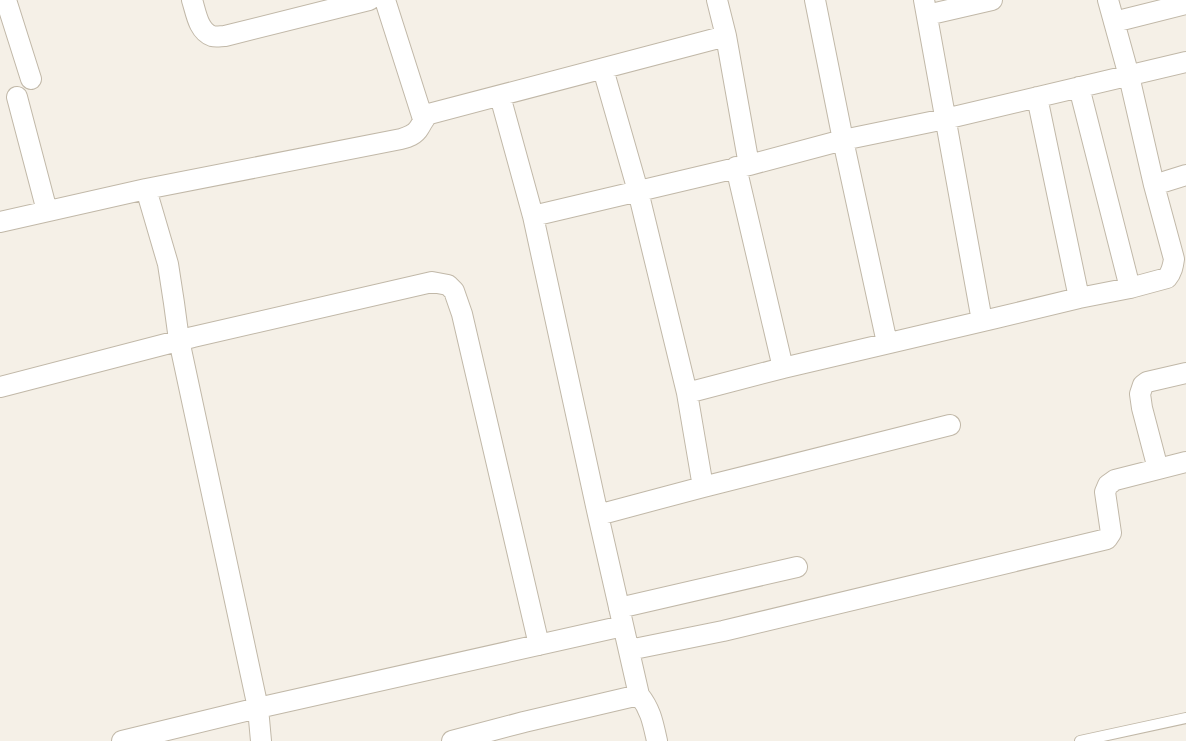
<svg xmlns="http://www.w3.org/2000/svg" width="1186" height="741" font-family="Figtree,sans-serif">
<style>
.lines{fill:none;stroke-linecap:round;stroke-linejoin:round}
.service-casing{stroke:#c1b8a8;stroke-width:12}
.minor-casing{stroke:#c1b8a8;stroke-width:22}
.service{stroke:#fff;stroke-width:10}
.minor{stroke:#fff;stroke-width:20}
</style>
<rect width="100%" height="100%" fill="#f5f0e7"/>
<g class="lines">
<defs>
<path id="service" d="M1080,741L1186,718"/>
<path id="minor" d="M6,0L31,79
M192,0C196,12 198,31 212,36C216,37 221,36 225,36L369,0
M385,0L423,119
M717,0L726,36L749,165
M815,0L843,140L887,343
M924,0L982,321
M927,15L992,0
M1114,22L1186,4
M603,69L638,191L687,393L703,487
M1079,87L1130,288
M500,96L533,216L598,515L639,695C651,710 653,723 657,741
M17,97L47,211
M1037,97L1079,298
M736,167L783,368
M1154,185L1186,175
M146,189L168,264L174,303L179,340L258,708L261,741
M533,216L749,165L843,140L945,119L1186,62
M0,222L146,189L401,139C408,137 415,135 419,128C423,122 423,119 429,114L726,36
M0,387L193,337L432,282L448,285L454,291L462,314L539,645
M687,393L783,368L996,318L1079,298L1130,288L1167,278C1172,272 1173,266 1174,259L1154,185L1129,76L1108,0
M1158,469L1142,408L1140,394L1143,385L1147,382L1186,373
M598,515L703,487L950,425
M619,608L797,567
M629,650L723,631L1103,540L1107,539L1111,533L1105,492L1108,485L1115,480L1186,462
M122,741L258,708L623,626
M452,741L524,722L639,695"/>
</defs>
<!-- service casing -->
<use href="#service" class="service-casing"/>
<!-- minor casing -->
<use href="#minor" class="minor-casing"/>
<!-- service -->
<use href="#service" class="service"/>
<!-- minor -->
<use href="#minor" class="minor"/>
</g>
</svg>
